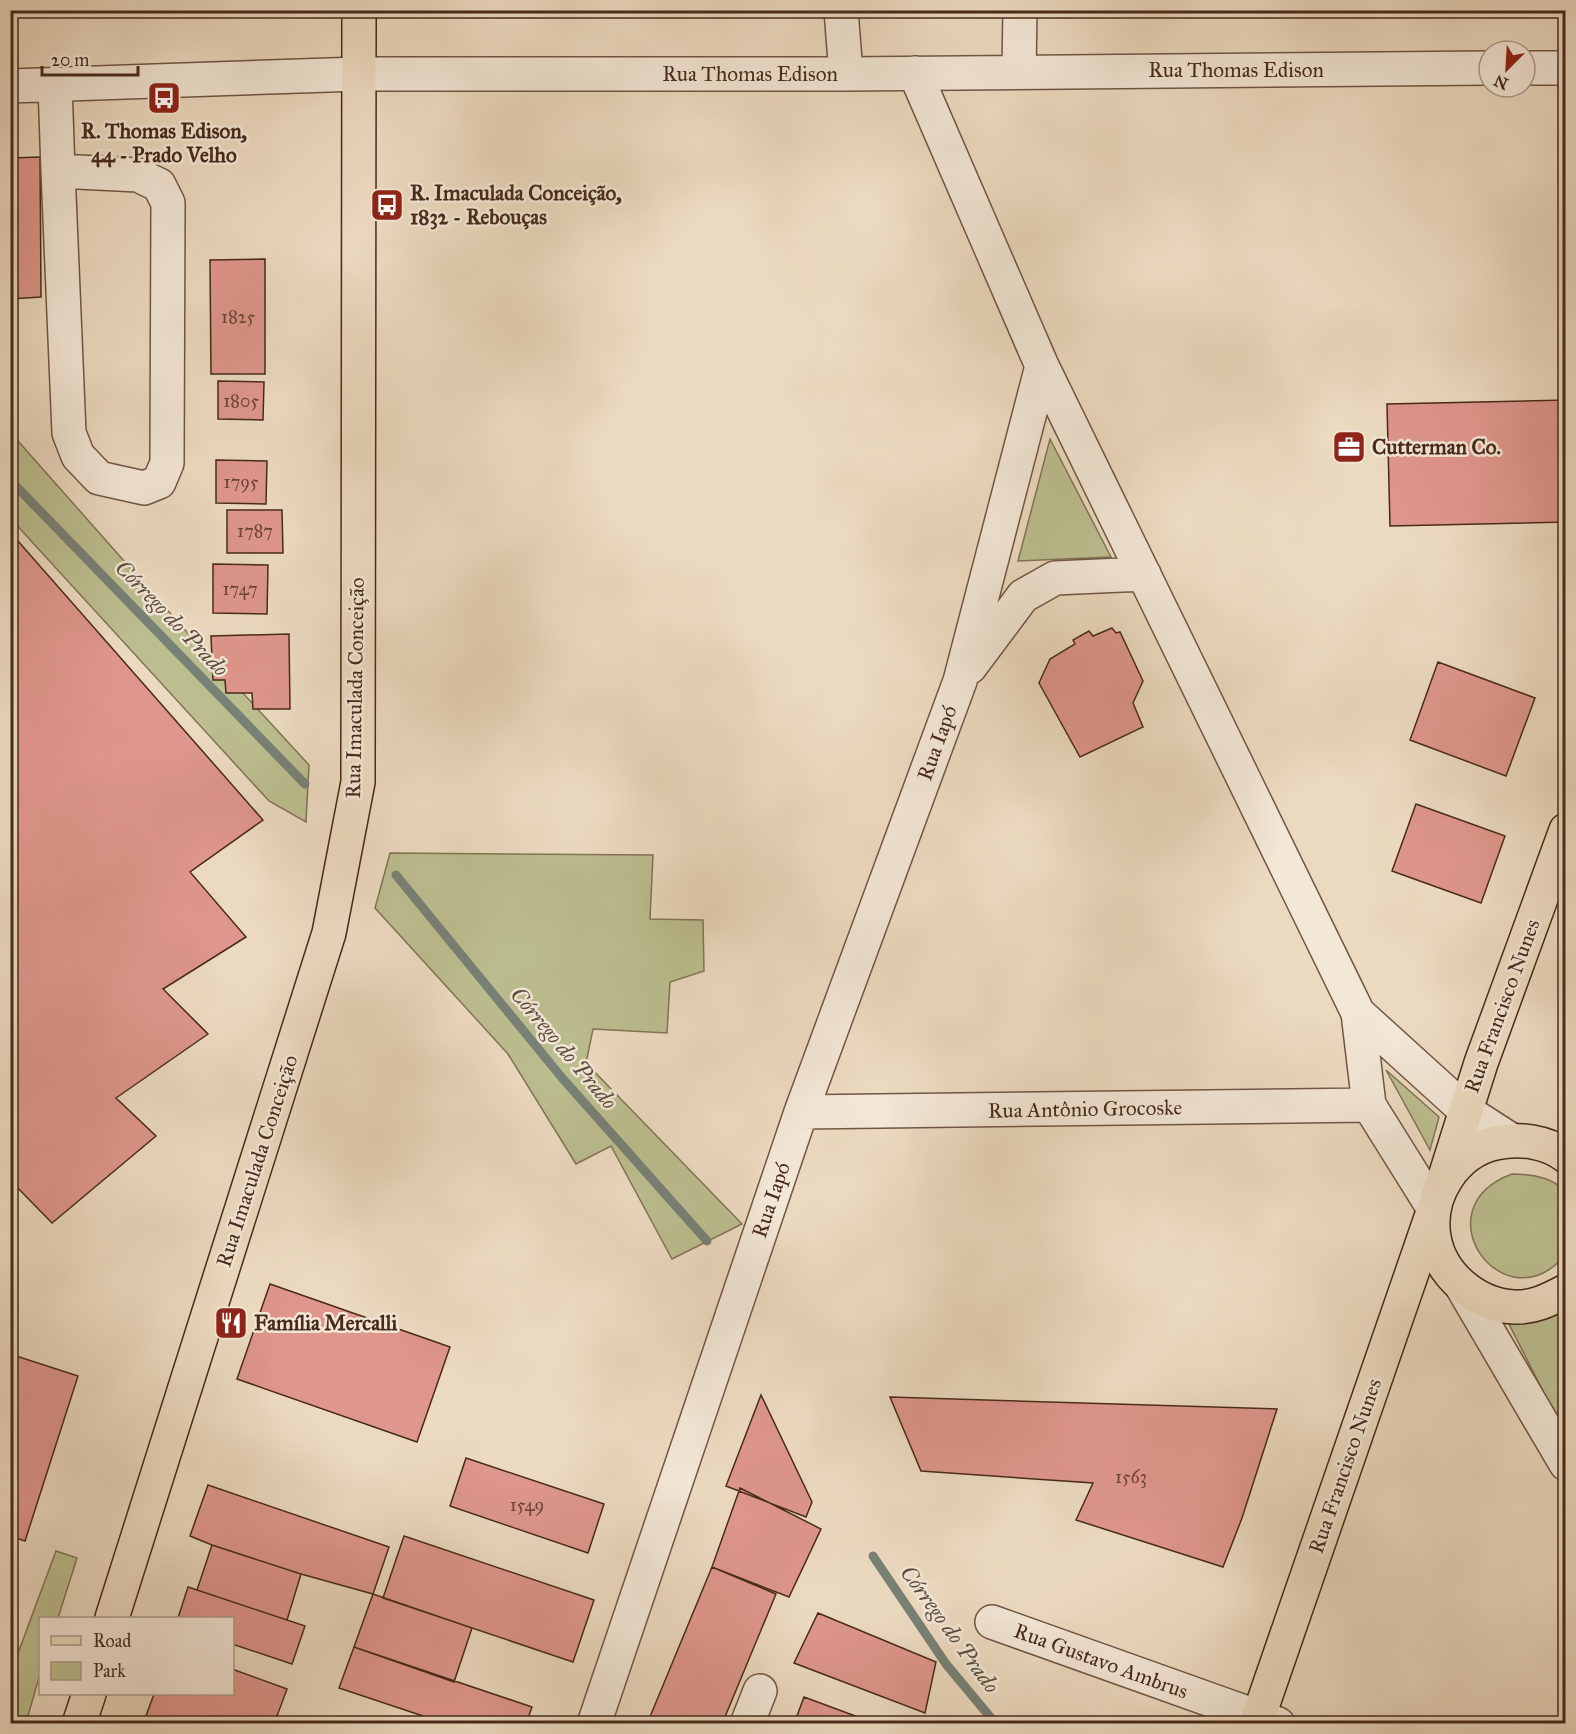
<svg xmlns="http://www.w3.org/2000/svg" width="1576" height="1734" font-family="'IM FELL Great Primer',serif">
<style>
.green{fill:#bcbe90;stroke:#827455;stroke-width:1.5}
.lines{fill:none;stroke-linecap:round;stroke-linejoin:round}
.stream{stroke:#788176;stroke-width:9}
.building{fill:#df968c;stroke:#472a1a;stroke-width:1.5}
.minor-casing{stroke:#705644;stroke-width:36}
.major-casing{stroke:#472a1a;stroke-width:36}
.minor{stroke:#f3e7d6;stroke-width:33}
.major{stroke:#ecdac0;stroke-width:33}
.labels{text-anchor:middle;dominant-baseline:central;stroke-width:5;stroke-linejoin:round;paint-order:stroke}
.number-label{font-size:18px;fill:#6d4536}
.street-label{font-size:21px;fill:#472a1a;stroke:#f3e7d6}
.poi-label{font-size:21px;font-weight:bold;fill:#472a1a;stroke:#f3e7d6;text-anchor:start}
.water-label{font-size:22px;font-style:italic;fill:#5c4e40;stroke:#f3e7d6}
</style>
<rect width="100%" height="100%" fill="#ecdac0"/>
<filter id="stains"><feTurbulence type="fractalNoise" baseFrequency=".00333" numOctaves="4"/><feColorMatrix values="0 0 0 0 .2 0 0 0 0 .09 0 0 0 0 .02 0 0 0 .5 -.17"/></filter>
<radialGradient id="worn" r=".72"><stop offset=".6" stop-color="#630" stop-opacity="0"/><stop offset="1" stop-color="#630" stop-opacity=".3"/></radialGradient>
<!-- green -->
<path class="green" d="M10,432L186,631L309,765L306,822L269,801L11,519Z
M1050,439L1111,557L1018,561Z
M390,853L653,855L650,919L703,920L704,971L670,982L667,1033L593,1029L586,1063L742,1224L672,1259L611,1146L576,1164L508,1054L375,908Z
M1386,1070L1439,1117L1430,1150Z
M1512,1174C1529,1174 1560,1177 1566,1197C1568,1209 1566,1242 1565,1255C1505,1327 1418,1209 1512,1174Z
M1565,1311V1435L1506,1318Z
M56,1551L77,1558L58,1618H40V1674L26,1723H11V1672Z"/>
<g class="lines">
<!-- stream -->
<path class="stream" d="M10,480L305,784
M396,875L563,1079L707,1241
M873,1556L946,1664L996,1724"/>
</g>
<!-- building -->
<path class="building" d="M40,157L41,297L10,299V158Z
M265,259V374H211L210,260Z
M218,381L264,382L263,420L218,419Z
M1566,400V522L1390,526L1387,404Z
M216,460L267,461L266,504L216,503Z
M227,510H282L283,553H227Z
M10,532L263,820L190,872L246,937L163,989L208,1034L116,1098L156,1136L52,1223L10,1180V990L17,984L10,977Z
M213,564L268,565L267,614L213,613Z
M1112,628L1116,633L1120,632L1143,681L1133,703L1143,727L1080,757L1039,683L1050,659L1075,644L1073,640L1089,631L1093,636Z
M289,634L290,709H253L252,693H226L225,680H213L211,636Z
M1438,662L1535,698L1506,776L1410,740Z
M1416,804L1505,836L1481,903L1392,871Z
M270,1284L450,1347L417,1442L237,1379Z
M10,1354L78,1376L25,1541L10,1536Z
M761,1395L812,1502L806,1517L726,1486Z
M890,1397L1277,1409L1242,1518L1223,1567L1076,1520L1093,1483L921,1471Z
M466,1458L604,1504L588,1553L450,1506Z
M208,1485L389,1547L373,1594L301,1574L212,1545L190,1536Z
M740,1488L821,1529L789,1597L712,1567Z
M404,1536L594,1600L573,1662L383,1598Z
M212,1545L301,1574L287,1620L197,1590Z
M712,1567L776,1594L722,1724H647Z
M188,1587L305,1626L292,1664L232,1644V1618H178Z
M373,1594L472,1628L454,1682L354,1647Z
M818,1613L936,1662L925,1713L794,1663Z
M354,1647L532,1707L526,1724H447L339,1688Z
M232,1669L287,1689L274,1724H143L154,1694H232Z
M804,1697L877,1724H794Z"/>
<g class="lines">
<defs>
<path id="minor" d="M841,10L846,74
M1525,68H1566
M1019,71L1020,10
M915,73L1042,366L1358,1013L1369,1105L1434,1209
M55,85L58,171L69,433L78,456L99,478L144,488L159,482L167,463L168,203L159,185L138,175L58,171
M10,86L359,74H846L1489,68
M970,667L1023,596L1055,578L1144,574
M1358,1013L1466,1111L1511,1140
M801,1112L1369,1105
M1461,1285L1566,1464
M992,1622L1278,1724
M594,1724L801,1112L960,681L1042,366
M747,1724L760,1691"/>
<path id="major" d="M1566,1156C1546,1141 1519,1138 1496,1143C1455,1152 1427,1195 1434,1237C1440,1275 1476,1305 1514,1307C1533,1308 1549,1300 1566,1291
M1443,1183L1481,1063L1566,830
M112,1618L329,933L358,782L359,10
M79,1724L89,1694
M1256,1724L1434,1209"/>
</defs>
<!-- minor casing -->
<use href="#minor" class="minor-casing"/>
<!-- major casing -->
<use href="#major" class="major-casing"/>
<!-- minor -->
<use href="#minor" class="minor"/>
<!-- major -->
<use href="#major" class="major"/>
</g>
<!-- icons -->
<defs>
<symbol id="bus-square" viewBox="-11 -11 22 22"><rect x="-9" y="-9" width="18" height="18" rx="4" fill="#8f2418" stroke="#f3e7d6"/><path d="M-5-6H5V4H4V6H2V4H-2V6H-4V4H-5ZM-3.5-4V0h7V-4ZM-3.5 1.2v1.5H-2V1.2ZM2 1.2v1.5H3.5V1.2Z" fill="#fff"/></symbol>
<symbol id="office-square" viewBox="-11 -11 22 22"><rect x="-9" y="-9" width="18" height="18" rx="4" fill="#8f2418" stroke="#f3e7d6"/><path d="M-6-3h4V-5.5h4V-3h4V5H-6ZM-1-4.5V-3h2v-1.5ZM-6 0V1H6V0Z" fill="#fff"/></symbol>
<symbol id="restaurant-square" viewBox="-11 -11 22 22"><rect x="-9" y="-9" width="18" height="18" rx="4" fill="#8f2418" stroke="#f3e7d6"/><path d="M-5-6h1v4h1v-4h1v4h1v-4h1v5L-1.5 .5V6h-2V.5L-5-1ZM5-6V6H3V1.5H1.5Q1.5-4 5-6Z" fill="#fff"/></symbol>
</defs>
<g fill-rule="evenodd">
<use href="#bus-square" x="145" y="79" width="38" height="38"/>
<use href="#bus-square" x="368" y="186" width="38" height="38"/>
<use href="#office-square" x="1330" y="428" width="38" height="38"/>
<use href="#restaurant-square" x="212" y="1304" width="38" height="38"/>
</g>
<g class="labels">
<!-- number labels -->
<g class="number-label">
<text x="238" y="317">1825</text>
<text x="241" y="401">1805</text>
<text x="241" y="482">1795</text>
<text x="255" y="531">1787</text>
<text x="240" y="589">1747</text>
<text x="1131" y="1477">1563</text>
<text x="527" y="1505">1549</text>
</g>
<!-- street labels -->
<g class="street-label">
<text x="1236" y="70">Rua Thomas Edison</text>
<text x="750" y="74">Rua Thomas Edison</text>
<text transform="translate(355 688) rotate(-89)">Rua Imaculada Conceição</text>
<text transform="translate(937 743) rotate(-70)">Rua Iapó</text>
<text transform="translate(1502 1006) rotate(-70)">Rua Francisco Nunes</text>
<text transform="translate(1085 1109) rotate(-1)">Rua Antônio Grocoske</text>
<text transform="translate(257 1161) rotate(-72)">Rua Imaculada Conceição</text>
<text transform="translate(771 1200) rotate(-71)">Rua Iapó</text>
<text transform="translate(1345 1466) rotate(-71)">Rua Francisco Nunes</text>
<text transform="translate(1101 1661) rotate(20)">Rua Gustavo Ambrus</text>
</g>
<!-- poi labels -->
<g class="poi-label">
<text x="164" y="131" text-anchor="middle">R. Thomas Edison,<tspan x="164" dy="24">44 - Prado Velho</tspan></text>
<text x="410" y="193">R. Imaculada Conceição,<tspan x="410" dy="24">1832 - Rebouças</tspan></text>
<text x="1372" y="447">Cutterman Co.</text>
<text x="254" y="1323">Família Mercalli</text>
</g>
<!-- water labels -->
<g class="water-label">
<text transform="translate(172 618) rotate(46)">Córrego do Prado</text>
<text transform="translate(564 1048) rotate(50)">Córrego do Prado</text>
<text transform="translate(950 1629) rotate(54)">Córrego do Prado</text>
</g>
</g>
<!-- margin -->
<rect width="1576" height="1734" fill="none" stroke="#ecdac0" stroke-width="36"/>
<rect x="12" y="12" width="1552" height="1710" fill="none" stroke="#472a1a" stroke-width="3"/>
<rect x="18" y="18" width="1540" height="1698" fill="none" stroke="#472a1a" stroke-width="1.5"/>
<!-- legend -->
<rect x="39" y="1617" width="195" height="78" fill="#f3e7d6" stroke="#ae9b8b" stroke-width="1.5"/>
<rect x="51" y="1636" width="30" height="9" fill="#ecdac0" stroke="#ae9b8b" stroke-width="1.5"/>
<text x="93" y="1647" font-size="18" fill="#472a1a">Road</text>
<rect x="51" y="1662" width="30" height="18" fill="#bcbe90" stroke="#ae9b8b" stroke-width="1.5"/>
<text x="93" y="1677" font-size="18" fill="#472a1a">Park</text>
<!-- north arrow -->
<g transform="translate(1507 69) rotate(204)"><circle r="28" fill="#f3e7d6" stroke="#ae9b8b" stroke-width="1.5"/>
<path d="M0-4.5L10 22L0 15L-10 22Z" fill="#8f2418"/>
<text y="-9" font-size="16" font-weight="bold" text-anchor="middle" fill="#472a1a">N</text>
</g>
<!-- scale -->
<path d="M42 66v9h96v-9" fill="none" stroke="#472a1a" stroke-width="3"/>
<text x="51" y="66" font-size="18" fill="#472a1a" stroke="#f3e7d6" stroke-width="4.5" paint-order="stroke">20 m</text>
<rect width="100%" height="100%" filter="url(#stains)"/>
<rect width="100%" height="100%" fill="url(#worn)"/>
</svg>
